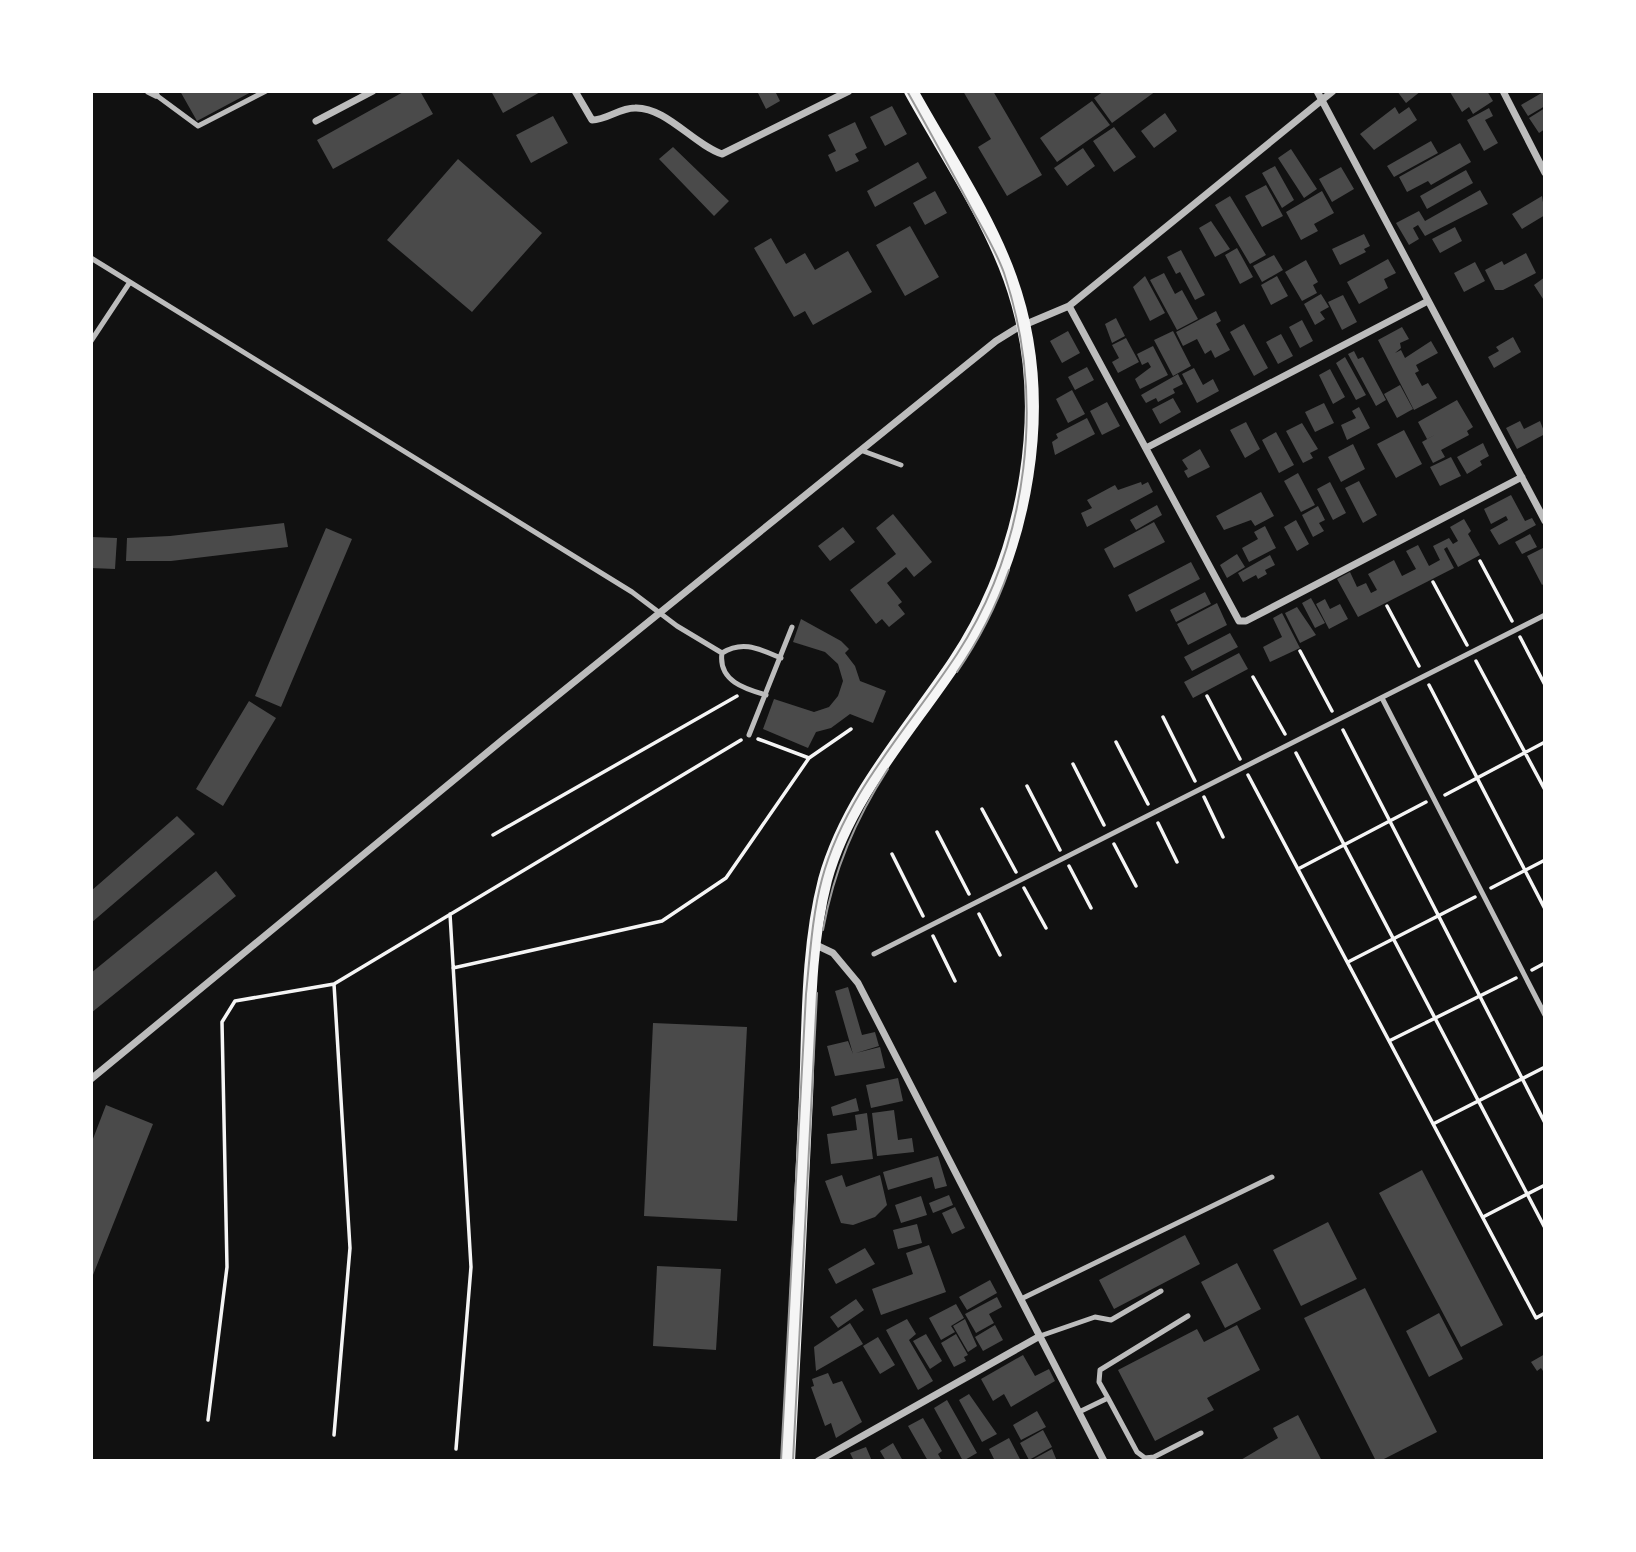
<svg xmlns="http://www.w3.org/2000/svg" width="1636" height="1552" font-family="'IBM Plex Serif',serif">
<style>
.building{fill:#4a4a4a}
.lines{fill:none;stroke-linecap:round;stroke-linejoin:round}
.path{stroke:#f5f5f5;stroke-width:3.5}
.service{stroke:#bcbcbc;stroke-width:5}
.minor{stroke:#bcbcbc;stroke-width:7}
.secondary{stroke:#f5f5f5;stroke-width:14}
.tram{stroke:#9a9a9a;stroke-width:2}
</style>
<rect width="100%" height="100%" fill="#111"/>
<!-- building -->
<path class="building" d="M180,91H253L197,121Z
M405,91H420L433,114L333,169L317,140Z
M491,91H542L503,113Z
M757,91H775L780,101L766,109Z
M963,91H993L1042,175L1007,196L978,147L991,139Z
M1104,91H1156L1112,123L1094,98Z
M1397,91H1421L1406,103Z
M1487,91L1493,101L1473,114L1469,107L1462,112L1450,92Z
M1545,91V106L1528,116L1521,105Z
M1092,101L1110,125L1057,162L1040,138Z
M892,106L907,134L885,146L870,117Z
M1395,107L1399,114L1409,107L1417,120L1374,150L1360,134Z
M1489,108L1493,116L1485,120L1498,143L1484,151L1467,120Z
M1545,108V129L1539,133L1529,118Z
M1165,113L1177,131L1154,148L1141,131Z
M553,116L568,143L531,163L516,135Z
M855,122L867,148L855,154L859,161L836,172L828,155L836,151L828,135Z
M1114,127L1136,157L1114,172L1093,141Z
M1431,141L1438,153L1394,177L1387,166Z
M1460,143L1471,162L1431,185L1428,181L1407,192L1399,177Z
M673,147L729,201L714,216L659,159Z
M1083,148L1095,166L1067,186L1054,168Z
M1291,149L1317,189L1304,198L1278,158Z
M458,159L542,233L472,312L387,240Z
M918,162L927,178L875,207L867,191Z
M1275,166L1294,200L1282,208L1262,173Z
M1341,167L1354,189L1332,202L1319,179Z
M1466,170L1473,183L1427,209L1420,196Z
M1266,185L1283,216L1262,227L1245,196Z
M1480,190L1488,204L1425,236L1418,225L1413,228L1419,239L1409,245L1396,223L1419,211L1425,221Z
M935,191L947,213L925,225L913,203Z
M1322,191L1334,213L1314,224L1318,231L1301,240L1286,212Z
M1230,196L1266,255L1250,264L1215,205Z
M1542,196L1545,215L1522,229L1512,214Z
M1211,221L1230,249L1215,257L1199,228Z
M910,226L939,277L905,296L876,245Z
M1455,227L1462,241L1440,253L1432,239Z
M1364,234L1370,246L1364,249L1366,252L1340,265L1332,249Z
M771,238L786,264L805,253L815,270L848,251L872,292L813,325L805,311L794,317L754,248Z
M1237,248L1253,277L1240,284L1225,255Z
M1181,250L1205,295L1195,300L1180,272L1176,274L1167,257Z
M1526,253L1536,273L1503,290H1495L1485,270L1502,261L1504,265Z
M1274,255L1283,270L1262,282L1253,266Z
M1388,259L1396,273L1384,279L1388,288L1359,304L1347,282Z
M1306,260L1318,282L1313,285L1317,293L1302,301L1285,272Z
M1475,262L1485,281L1464,292L1454,273Z
M1164,273L1175,294L1182,290L1198,319L1177,330L1150,280Z
M1145,276L1165,313L1150,321L1133,287Z
M1277,276L1288,296L1271,305L1261,285Z
M1545,277V302L1534,285Z
M1321,294L1329,307L1320,312L1325,319L1315,325L1304,304Z
M1343,295L1357,322L1342,330L1328,302Z
M1216,311L1221,321L1216,324L1230,350L1215,358L1211,350L1205,354L1197,339L1183,346L1176,332Z
M1116,318L1125,336L1112,343L1105,324Z
M1302,320L1313,341L1300,348L1289,327Z
M1244,324L1268,368L1254,376L1230,332Z
M1402,327L1409,339L1400,343L1401,348L1395,353L1401,350L1405,358L1431,341L1438,353L1416,365L1419,371L1415,373L1422,386L1428,383L1437,398L1414,410L1378,340Z
M1068,331L1080,353L1062,363L1050,341Z
M1173,331L1191,366L1173,376L1154,340Z
M1281,334L1293,356L1278,364L1266,342Z
M1513,337L1521,352L1494,368L1488,357L1499,351L1496,347Z
M1126,338L1139,362L1118,373L1112,362L1119,358L1112,345Z
M1153,346L1168,375L1140,389L1135,379L1151,367L1148,362L1142,365L1137,354Z
M1354,351L1358,359L1363,357L1386,400L1376,406L1348,354Z
M1345,357L1366,395L1356,400L1336,363Z
M1087,367L1094,380L1075,390L1068,377Z
M1194,368L1203,385L1213,379L1219,391L1197,403L1182,374Z
M1330,369L1345,397L1333,404L1319,375Z
M1178,374L1183,384L1173,389L1175,393L1158,402L1156,398L1146,403L1141,395Z
M1400,385L1413,409L1397,418L1384,394Z
M1072,390L1085,414L1068,423L1056,399Z
M1173,398L1181,412L1160,424L1152,409Z
M1457,400L1473,427L1467,431L1469,435L1441,450L1445,457L1433,463L1422,442L1436,434L1427,439L1418,422Z
M1107,402L1120,426L1102,435L1090,411Z
M1324,403L1334,423L1315,432L1305,412Z
M1359,407L1370,428L1347,440L1341,425L1356,418L1352,411Z
M1087,418L1095,434L1055,455L1052,442L1058,438L1056,434Z
M1520,421L1524,429L1540,421L1545,434L1517,449L1506,428Z
M1246,422L1260,449L1245,458L1230,430Z
M1302,423L1318,449L1310,453L1313,458L1303,463L1286,431Z
M1404,430L1422,464L1396,478L1377,444Z
M1276,432L1294,465L1279,473L1262,440Z
M1483,443L1489,456L1480,461L1482,465L1467,474L1457,457Z
M1353,444L1365,469L1341,482L1328,457Z
M1200,449L1210,467L1188,478L1184,471L1188,469L1182,460Z
M1451,457L1461,476L1440,486L1430,467Z
M1298,473L1315,505L1301,512L1284,481Z
M1359,481L1377,515L1363,523L1345,488Z
M1141,482L1142,485L1148,482L1153,492L1087,527L1081,513L1092,508L1087,500L1115,485L1118,490Z
M1330,482L1346,513L1333,520L1317,489Z
M1261,492L1274,516L1255,526L1251,520L1224,530L1216,516Z
M1511,495L1525,521L1532,518L1536,525L1499,545L1490,530L1508,520L1506,516L1491,524L1484,509Z
M1157,505L1162,515L1136,530L1130,520Z
M1318,506L1325,520L1319,523L1324,531L1313,537L1302,515Z
M893,514L932,562L914,577L906,567L887,583L902,602L898,605L905,614L889,627L882,619L876,624L850,590L896,554L876,528Z
M1464,519L1471,531L1468,534L1480,555L1458,567L1447,547L1444,549L1454,568L1358,617L1337,579L1350,572L1357,587L1366,583L1371,593L1377,590L1368,574L1394,560L1402,576L1416,569L1406,551L1418,545L1429,566L1440,560L1433,546L1449,538L1453,544L1458,541L1450,527Z
M1296,520L1309,544L1297,551L1284,527Z
M1154,522L1165,542L1114,568L1104,549Z
M284,523L288,547L171,561H126L127,538L170,536Z
M1265,526L1276,548L1249,562L1242,548L1258,539L1254,532Z
M843,527L855,542L830,561L818,546Z
M326,528L352,539L281,707L255,696Z
M1530,534L1537,547L1522,554L1515,542Z
M91,537L117,538L115,569L91,568Z
M1545,547V583L1542,585L1527,556Z
M1237,554L1245,567L1227,578L1220,565Z
M1270,555L1275,565L1265,570L1267,574L1258,579L1256,575L1243,582L1238,573Z
M1191,562L1200,579L1136,612L1128,595Z
M1205,592L1211,604L1176,622L1170,610Z
M1311,598L1325,623L1315,628L1302,603Z
M1325,599L1330,609L1340,604L1348,619L1329,629L1316,604Z
M1217,603L1227,625L1188,645L1177,624Z
M1297,607L1316,635L1300,643L1285,613Z
M1282,613L1300,648L1270,662L1263,647L1282,637L1273,618Z
M801,619L841,641L849,649L845,653L855,666L860,681L886,691L873,723L850,714L831,728L816,732L808,748L763,729L774,699L814,712L829,707L838,696L843,681L838,664L825,652L793,642Z
M1230,633L1238,647L1192,671L1184,657Z
M1239,653L1248,669L1193,698L1184,682Z
M249,701L276,718L223,806L196,789Z
M177,816L195,834L91,923V891Z
M216,871L236,896L91,1013V973Z
M848,987L862,1035L875,1032L879,1046L856,1053L880,1047L885,1068L835,1076L827,1046L848,1041L853,1054L835,991Z
M653,1023L747,1027L737,1221L644,1216Z
M898,1078L903,1101L871,1108L866,1085Z
M856,1098L859,1111L833,1116L831,1107Z
M106,1105L153,1124L91,1280V1144Z
M894,1110L898,1140L912,1138L914,1152L877,1156L872,1113Z
M867,1113L873,1159L831,1164L827,1134L857,1130L855,1115Z
M938,1156L947,1186L935,1189L932,1177L888,1190L883,1172Z
M1422,1170L1503,1325L1461,1347L1379,1193Z
M842,1175L846,1187L880,1175L887,1205L875,1217L853,1225L841,1223L825,1181Z
M949,1195L953,1205L933,1213L929,1203Z
M921,1196L927,1215L901,1223L895,1205Z
M955,1207L965,1228L952,1234L942,1213Z
M1328,1222L1357,1279L1301,1306L1273,1250Z
M917,1224L922,1243L898,1249L893,1230Z
M1185,1235L1200,1264L1114,1309L1099,1280Z
M929,1245L946,1292L881,1315L872,1289L913,1274L906,1253Z
M865,1248L875,1264L836,1284L828,1269Z
M1237,1263L1261,1309L1225,1328L1201,1282Z
M657,1266L721,1269L716,1350L653,1346Z
M990,1280L997,1293L967,1310L959,1297Z
M1365,1288L1437,1432L1380,1461H1376L1304,1318Z
M997,1297L1002,1307L989,1314L994,1323L976,1333L965,1314Z
M856,1299L864,1310L838,1328L830,1317Z
M956,1304L964,1318L951,1326L955,1332L941,1340L929,1318Z
M1439,1313L1463,1359L1429,1377L1406,1331Z
M907,1319L916,1334L909,1340L933,1381L918,1390L886,1330Z
M965,1319L977,1346L968,1352L953,1326Z
M850,1323L863,1344L816,1371L814,1347Z
M995,1325L1003,1340L983,1351L975,1337Z
M1237,1325L1260,1370L1207,1398L1214,1410L1155,1441L1118,1370L1197,1329L1204,1342Z
M926,1334L942,1361L930,1369L913,1341Z
M956,1334L968,1355L964,1357L966,1361L954,1367L941,1343Z
M878,1337L895,1365L880,1374L863,1346Z
M1545,1354V1374L1541,1368L1537,1371L1531,1362Z
M1023,1355L1035,1376L1049,1369L1055,1381L1011,1407L1004,1394L993,1401L981,1379Z
M828,1373L833,1384L842,1381L862,1422L836,1438L831,1423L825,1426L811,1387L814,1386L812,1379Z
M969,1394L997,1434L982,1442L959,1400Z
M947,1400L977,1453L963,1461L934,1408Z
M1037,1411L1046,1427L1021,1440L1013,1425Z
M1298,1415L1322,1461H1239L1278,1438L1273,1428Z
M923,1418L942,1451L938,1454L942,1461H928L908,1426Z
M1043,1430L1052,1447L1029,1460L1020,1443Z
M1009,1438L1021,1461H995L989,1449Z
M893,1443L903,1461H886L880,1451Z
M866,1447L872,1461H854L850,1453Z
M1052,1449L1057,1461H1030Z"/>
<g class="lines">
<!-- path -->
<path class="path" d="M1480,561L1512,621
M1433,582L1467,645
M1387,606L1419,666
M1520,637L1545,685
M1300,651L1332,711
M1476,661L1545,790
M1253,677L1285,734
M1429,685L1545,909
M1207,696L1240,759
M1163,717L1195,781
M1343,730L1545,1123
M758,739L809,758L851,729
M1116,742L1148,804
M1296,753L1545,1228
M1073,764L1104,825
M1248,775L1536,1318L1545,1313
M1027,786L1060,850
M1445,795L1545,742
M1204,797L1223,837
M982,809L1016,872
M1158,823L1177,862
M937,832L969,894
M493,835L737,696
M1114,844L1136,886
M892,854L923,916
M1069,866L1091,908
M1298,869L1426,802
M1024,888L1046,928
M1491,888L1545,860
M450,914L471,1267L456,1449
M979,914L1000,955
M933,936L955,981
M1348,962L1475,897
M453,968L662,921L726,878L809,758
M1532,970L1545,963
M1389,1041L1516,978
M1433,1124L1545,1067
M1483,1217L1545,1185
M208,1420L227,1267L222,1022L235,1001L334,984L741,740
M334,1435L350,1248L334,984"/>
<!-- service -->
<path class="service" d="M156,95L198,126L266,91
M91,258L632,592L677,626L722,653C743,640 759,649 781,658
M91,341L130,282
M863,451L901,465
M722,653C718,681 745,689 766,695
M1382,698L1545,1015
M749,735L792,627
M874,954L1545,615
M1021,1299L1272,1177
M1040,1336L1095,1317L1111,1320L1161,1291
M1108,1398L1137,1452L1145,1458L1154,1457L1201,1433
M1079,1412L1108,1398L1099,1382L1100,1370L1188,1316"/>
<!-- minor -->
<path class="minor" d="M148,91L156,95
M575,91L592,120C607,120 619,108 635,108C666,107 693,144 722,154L849,91
M1317,91L1545,521
M1503,91L1545,173
M316,121L373,91
M1069,306L1239,621H1246L1522,477
M1146,448L1428,301
M814,944L833,953L858,983L1104,1461
M91,1079L506,737L996,341L1017,328L1069,306L1333,91
M818,1461L1040,1336"/>
<!-- secondary -->
<path class="secondary" d="M788,1461C795,1340 800,1218 806,1097C809,1025 807,950 825,880C848,797 909,731 955,662C1027,553 1055,403 1010,278C987,214 944,151 911,91"/>
<!-- tram -->
<path class="tram" d="M957,672C979,640 996,607 1009,570
M823,930C834,870 855,820 888,769
M781,1461L806,994C810,956 812,916 822,879C845,793 910,726 957,654C1029,543 1046,398 1004,273C995,248 980,225 968,202C948,165 928,128 907,91
M793,1461L817,993"/>
</g>
<!-- border -->
<rect width="1636" height="1552" fill="none" stroke="#ffffff" stroke-width="186"/>
</svg>
